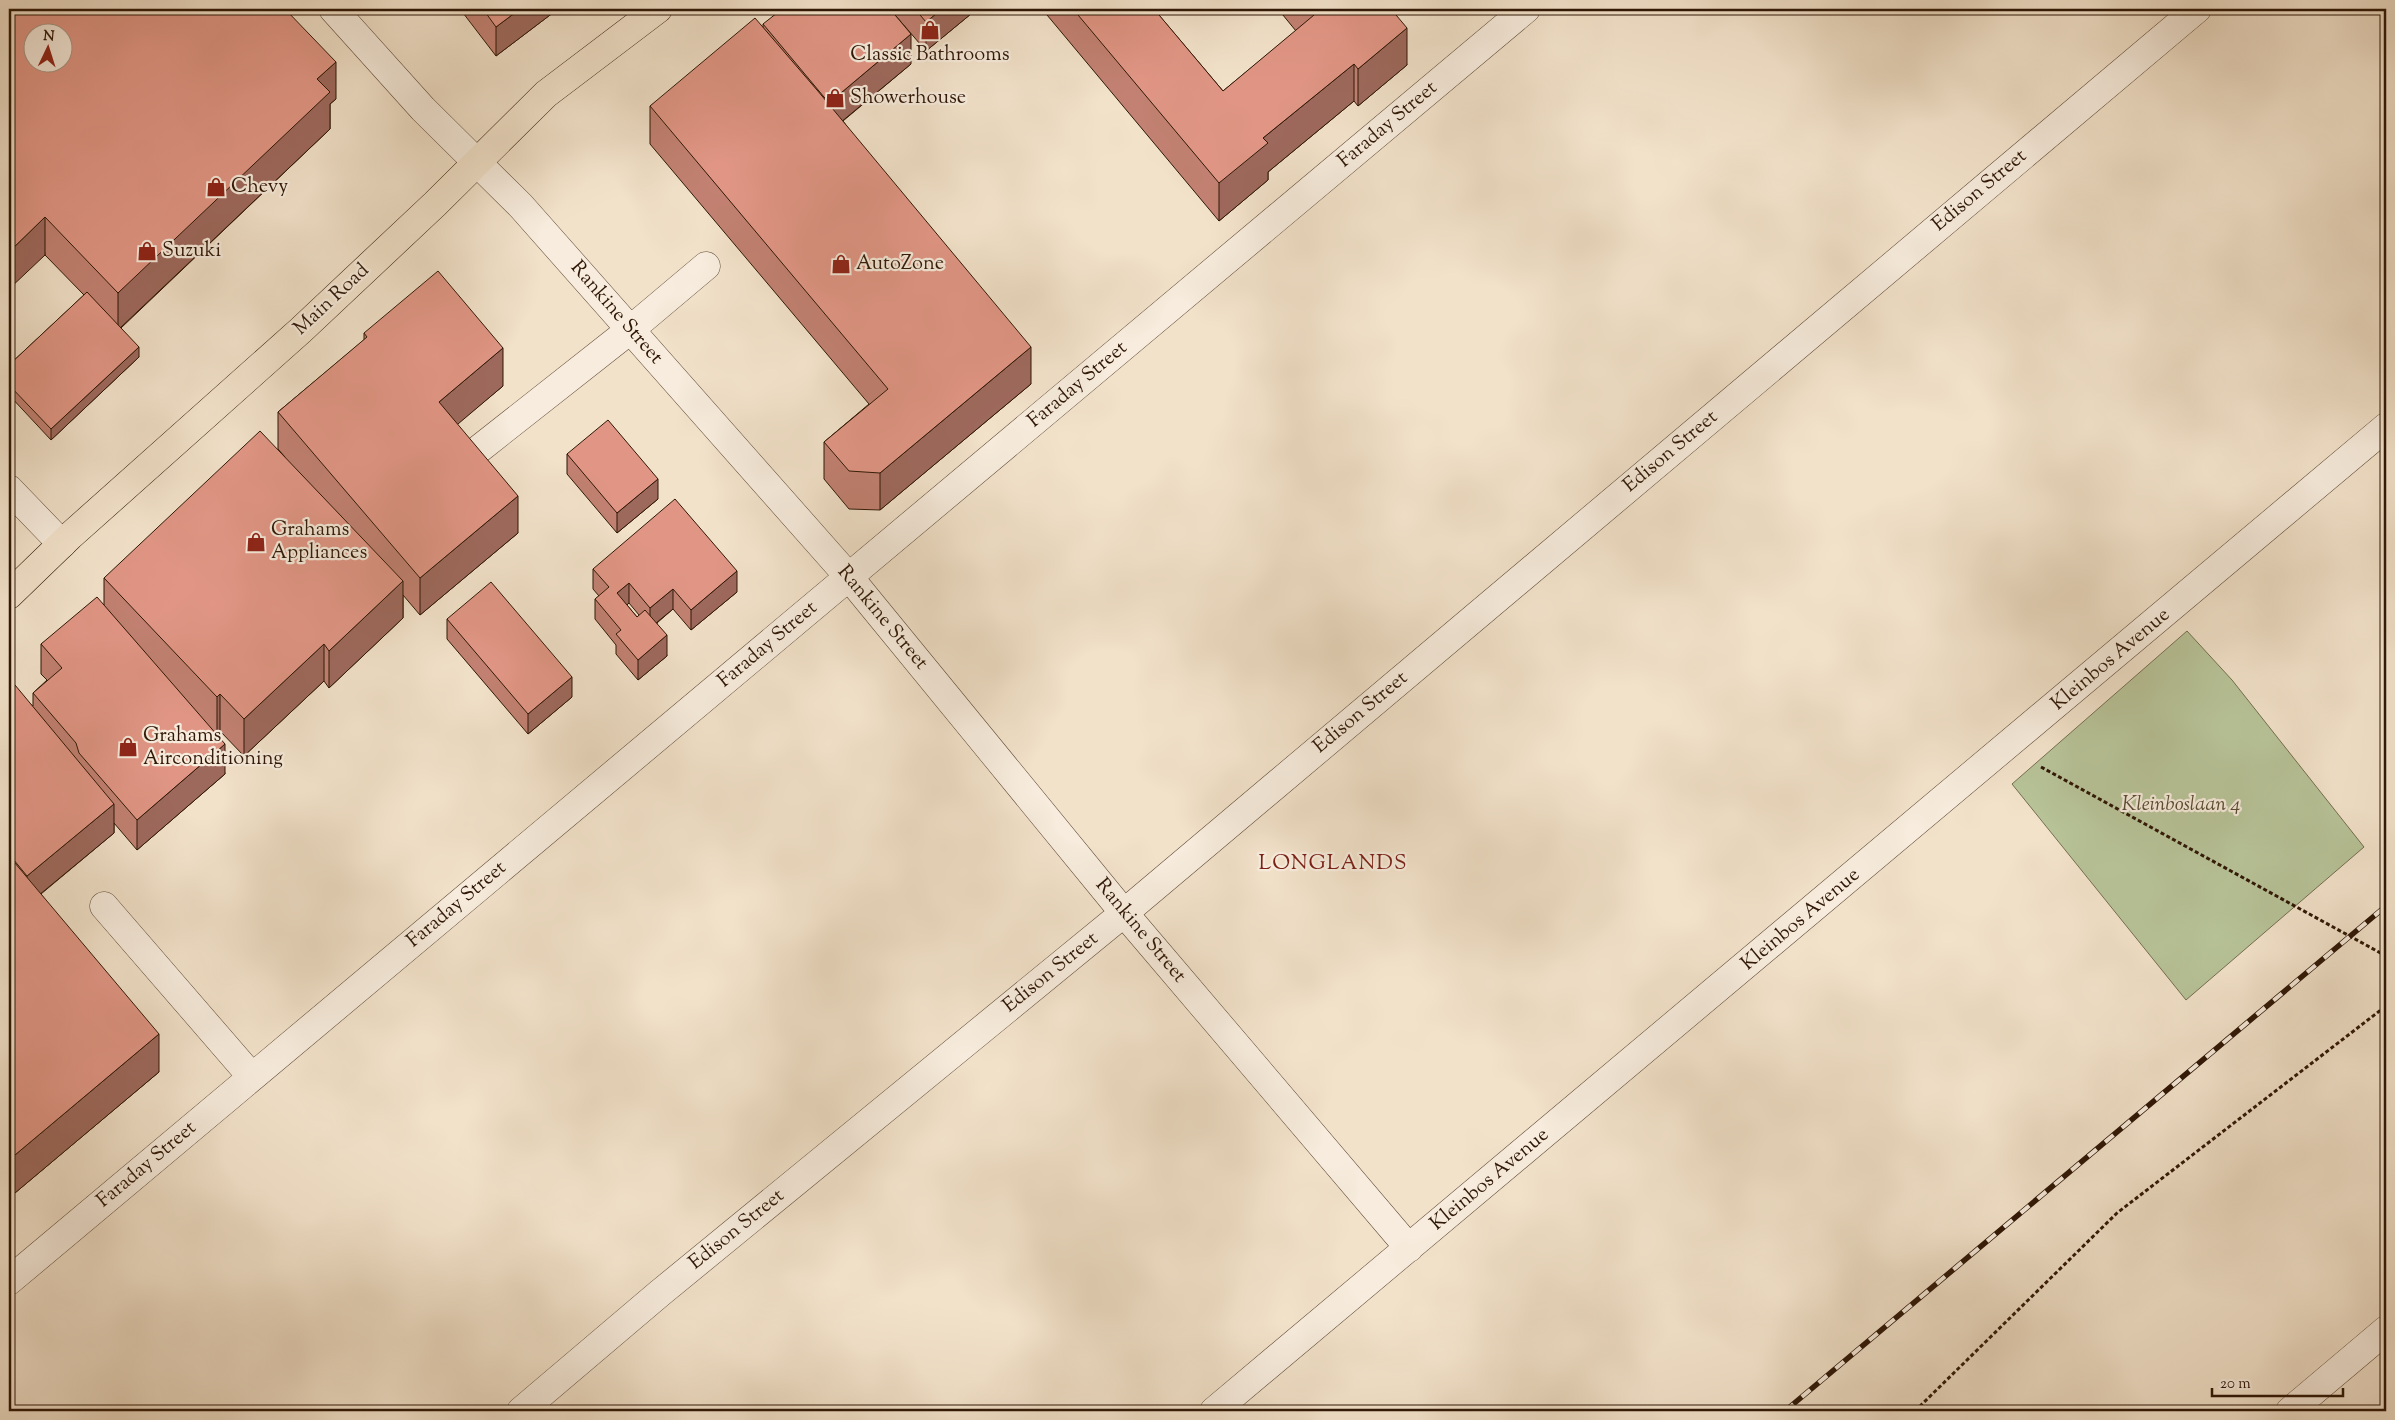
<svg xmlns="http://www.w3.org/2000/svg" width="2395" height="1420" font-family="'Sorts Mill Goudy',serif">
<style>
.green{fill:#b8c499;stroke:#746e50}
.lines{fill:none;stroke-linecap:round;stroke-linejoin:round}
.minor-casing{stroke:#604a37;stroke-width:29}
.major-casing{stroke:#2f1706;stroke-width:29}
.path{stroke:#2f1706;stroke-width:3;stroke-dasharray:4 2.5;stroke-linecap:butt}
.minor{stroke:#f7ecdd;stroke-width:28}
.major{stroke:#f2e2ca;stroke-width:28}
.rail-casing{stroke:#2f1706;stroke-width:5.5}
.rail{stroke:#f7ecdd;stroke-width:4;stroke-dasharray:11;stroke-linecap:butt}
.wall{fill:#c28172;stroke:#2f1706;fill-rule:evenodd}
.shaded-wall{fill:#9e695d;stroke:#2f1706}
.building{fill:#e19685;stroke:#2f1706;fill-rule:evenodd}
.labels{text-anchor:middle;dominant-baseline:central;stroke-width:4.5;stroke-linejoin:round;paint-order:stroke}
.poi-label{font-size:20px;fill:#2f1706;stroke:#f7ecdd;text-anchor:start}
.street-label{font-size:20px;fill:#2f1706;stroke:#f7ecdd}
.park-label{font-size:20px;font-style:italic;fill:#584b32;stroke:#f7ecdd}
.neighbourhood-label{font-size:21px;letter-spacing:1px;fill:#7a1f14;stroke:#f7ecdd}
</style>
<rect width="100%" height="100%" fill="#f2e2ca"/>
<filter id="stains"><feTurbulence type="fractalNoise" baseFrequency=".004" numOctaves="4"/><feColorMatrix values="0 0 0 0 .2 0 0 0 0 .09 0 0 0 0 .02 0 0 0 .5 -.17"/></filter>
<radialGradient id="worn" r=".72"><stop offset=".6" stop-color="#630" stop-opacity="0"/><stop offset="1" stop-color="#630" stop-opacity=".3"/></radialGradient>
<!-- green -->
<path class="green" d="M2187,631L2232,680L2364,847L2186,1000L2012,784Z"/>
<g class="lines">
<defs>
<path id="minor" d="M333,9L423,109L521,206L849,577L1124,913L1409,1248
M479,449L630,330L706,266
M9,489L62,544
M104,906L252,1077
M9,1281L1526,9
M521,1411L660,1293L1124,913L2197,9
M1214,1411L2386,427
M2290,1411L2386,1330"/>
<path id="major" d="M9,595L70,536L301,330L435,204L546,94L658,9"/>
</defs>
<!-- minor casing -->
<use href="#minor" class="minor-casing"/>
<!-- major casing -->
<use href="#major" class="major-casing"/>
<!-- path -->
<path class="path" d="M2041,767L2386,956
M1915,1411L2117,1213L2386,1006"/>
<!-- minor -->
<use href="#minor" class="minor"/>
<!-- major -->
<use href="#major" class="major"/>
<defs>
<path id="rail" d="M1785,1411L2386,906"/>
</defs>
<!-- rail casing -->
<use href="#rail" class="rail-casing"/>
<!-- rail -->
<use href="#rail" class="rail"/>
</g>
<!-- wall -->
<path class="wall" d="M9,9L336,99L330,104V129L121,328L139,357L51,440L9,395V365L84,295L45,255Z
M460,9H558L496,56Z
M890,9H977L926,51Z
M1042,9H1164L1158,14L1223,91L1296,31L1278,9H1391L1407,65L1358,106L1354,101L1268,172V180L1219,221Z
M763,24L911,64L843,121L1031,384L880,510L849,509L824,479V442L869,404L650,144V106L763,28Z
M364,333L503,386L457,424L518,533L420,615L403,595V618L329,688L324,681L244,756L220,731L217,735L225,774L137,850L114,823V833L41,894L159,1072L9,1198V690L33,706V693L47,680L41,674V644L104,605V578L285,457L278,449V412L364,340Z
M567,454L658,499L617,533L567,474Z
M593,569L737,592L691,630L673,609L657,623L667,656L638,680L616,654V645L595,619V599L599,596L593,589ZM629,603L639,615L637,617L627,605Z
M447,619L572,697L528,734L447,639Z"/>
<!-- shaded-wall -->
<path class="shaded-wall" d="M520,9H558L496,56V27Z
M942,9H977L926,51V22Z
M1140,9H1164L1140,29Z
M1407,28V65L1358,106V69Z
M911,34V64L829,132V103Z
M336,62V99L330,104V129L118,330V293L317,79Z
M1354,64V101L1268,172V180L1219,221V183L1263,138Z
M45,217V255L9,289V252Z
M139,347V357L51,440V429Z
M1031,347V384L880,510V473Z
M503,348V386L439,440V402Z
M658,479V499L617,533V513Z
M518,496V533L420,615V578Z
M737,571V592L691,630V610Z
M403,581V618L329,688V651Z
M629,583V603L617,614V593Z
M673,589V609L650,628V608Z
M667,635V656L638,680V660Z
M324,644V681L244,756V719Z
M572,677V697L528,734V714Z
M220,694V731L217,735V697Z
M225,744V774L137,850V820Z
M114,804V833L27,905V876Z
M159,1034V1072L9,1198V1160Z"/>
<!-- building -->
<path class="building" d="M9,9H285L336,62L317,79L330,92L118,293L45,217L9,252ZM32,32H62V62H32Z
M483,9H520L496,27Z
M782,9H890L911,34L829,103L763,24Z
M915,9H942L926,22Z
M1073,9H1154L1223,91L1314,15L1309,9H1391L1407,28L1358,69L1354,64L1263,138L1268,143L1219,183Z
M755,18L817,90L1031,347L880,473L849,471L824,442L888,389L650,106Z
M438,271L503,348L439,402L518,496L420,578L278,412L367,337L364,333Z
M87,292L139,347L51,429L9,385V365Z
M608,420L658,479L617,513L567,454Z
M260,431L403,581L329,651L324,644L244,719L220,694L217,697L104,578Z
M675,499L737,571L691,610L673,589L650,608L629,583L617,593L637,617L645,610L667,635L638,660L616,634L621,630L595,599L609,587L593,569Z
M491,582L572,677L528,714L447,619Z
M97,597L225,744L137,820L79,753L76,743L33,693L62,668L41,644Z
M15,685L114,804L27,876L9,854V690Z
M9,856L159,1034L9,1160Z"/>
<!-- icons -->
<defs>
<symbol id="shop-bare" viewBox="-9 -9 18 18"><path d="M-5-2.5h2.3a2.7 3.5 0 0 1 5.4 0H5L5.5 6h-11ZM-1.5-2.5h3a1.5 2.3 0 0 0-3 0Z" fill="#8f2418" stroke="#f7ecdd" stroke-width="2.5" paint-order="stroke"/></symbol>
</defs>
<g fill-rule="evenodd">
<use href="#shop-bare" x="916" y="16" width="28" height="28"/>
<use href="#shop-bare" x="821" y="84" width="28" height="28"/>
<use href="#shop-bare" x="202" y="173" width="28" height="28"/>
<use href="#shop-bare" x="133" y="237" width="28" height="28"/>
<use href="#shop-bare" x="827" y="250" width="28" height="28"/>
<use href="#shop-bare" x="242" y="528" width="28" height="28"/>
<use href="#shop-bare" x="114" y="733" width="28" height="28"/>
</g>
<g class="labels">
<!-- poi labels -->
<g class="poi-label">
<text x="930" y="55" text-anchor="middle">Classic Bathrooms</text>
<text x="850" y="98">Showerhouse</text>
<text x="231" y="187">Chevy</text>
<text x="162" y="251">Suzuki</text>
<text x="856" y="264">AutoZone</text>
<text x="271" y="530">Grahams<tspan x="271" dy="23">Appliances</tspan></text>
<text x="143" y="736">Grahams<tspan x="143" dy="23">Airconditioning</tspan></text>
</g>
<!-- street labels -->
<g class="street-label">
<text transform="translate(1388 125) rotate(-40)">Faraday Street</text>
<text transform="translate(1980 191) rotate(-40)">Edison Street</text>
<text transform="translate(332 300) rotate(-43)">Main Road</text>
<text transform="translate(616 313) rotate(49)">Rankine Street</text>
<text transform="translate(1078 385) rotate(-40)">Faraday Street</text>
<text transform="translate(1671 452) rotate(-40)">Edison Street</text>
<text transform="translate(882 618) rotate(50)">Rankine Street</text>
<text transform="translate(768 645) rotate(-40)">Faraday Street</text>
<text transform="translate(2111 660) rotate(-40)">Kleinbos Avenue</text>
<text transform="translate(1361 713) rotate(-40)">Edison Street</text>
<text transform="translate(457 905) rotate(-40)">Faraday Street</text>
<text transform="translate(1801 920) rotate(-40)">Kleinbos Avenue</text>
<text transform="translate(1140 931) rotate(50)">Rankine Street</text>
<text transform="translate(1051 973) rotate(-39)">Edison Street</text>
<text transform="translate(147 1165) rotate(-40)">Faraday Street</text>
<text transform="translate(1490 1180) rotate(-40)">Kleinbos Avenue</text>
<text transform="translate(737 1230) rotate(-39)">Edison Street</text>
</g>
<!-- park labels -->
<g class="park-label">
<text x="2181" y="805">Kleinboslaan 4</text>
</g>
<!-- neighbourhood labels -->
<g class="neighbourhood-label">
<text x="1333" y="864">LONGLANDS</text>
</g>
</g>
<!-- margin -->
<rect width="2395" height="1420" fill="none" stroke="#f2e2ca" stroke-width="30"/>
<rect x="10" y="10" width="2375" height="1400" fill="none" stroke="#2f1706" stroke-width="2.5"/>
<rect x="15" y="15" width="2365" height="1390" fill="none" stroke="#2f1706"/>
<!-- north arrow -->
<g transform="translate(48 48) rotate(4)"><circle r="24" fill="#f7ecdd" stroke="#a79787"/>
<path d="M0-4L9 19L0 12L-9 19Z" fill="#8f2418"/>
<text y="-8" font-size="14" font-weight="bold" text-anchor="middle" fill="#2f1706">N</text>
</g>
<!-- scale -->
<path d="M2212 1388v8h131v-8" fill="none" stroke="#2f1706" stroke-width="2.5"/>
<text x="2220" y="1388" font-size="15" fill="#2f1706" stroke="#f7ecdd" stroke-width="4" paint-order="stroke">20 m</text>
<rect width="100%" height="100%" filter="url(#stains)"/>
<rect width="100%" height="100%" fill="url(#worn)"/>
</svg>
